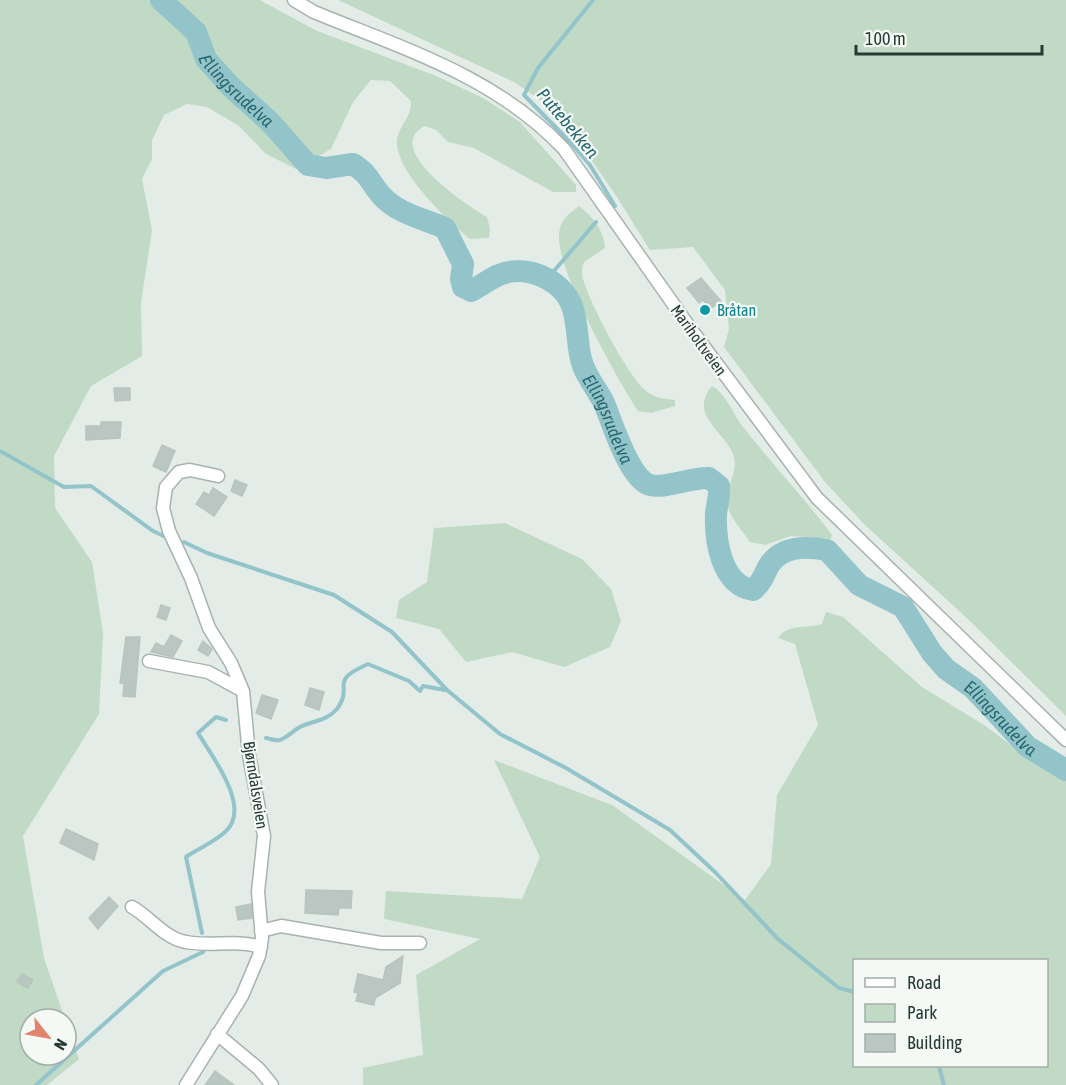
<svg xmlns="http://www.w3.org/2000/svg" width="1066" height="1085" font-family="'Asap Condensed',sans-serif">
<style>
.green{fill:#c0dac6;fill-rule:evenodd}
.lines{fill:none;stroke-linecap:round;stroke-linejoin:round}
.stream{stroke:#93c4ca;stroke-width:4}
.river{stroke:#93c4ca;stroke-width:22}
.building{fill:#bac6c1;stroke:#b7c5be;stroke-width:1.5}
.minor-casing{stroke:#a7b3ae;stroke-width:15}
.minor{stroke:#fff;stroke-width:12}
.culture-dot{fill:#0f9aa8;stroke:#f4f9f6;stroke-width:2}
.labels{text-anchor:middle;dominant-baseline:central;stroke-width:4.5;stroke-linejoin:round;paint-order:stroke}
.culture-label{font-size:16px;fill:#0d838f;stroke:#f4f9f6;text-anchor:start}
.street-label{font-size:16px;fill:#263b34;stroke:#f4f9f6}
.water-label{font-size:18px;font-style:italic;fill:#276870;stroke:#f4f9f6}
</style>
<rect width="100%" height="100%" fill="#e4ece8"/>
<!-- green -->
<path class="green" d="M0,0H260L315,30L436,76L483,98L520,122L576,185V192H553L474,148L448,142L436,130L425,126C381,148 466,205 487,217L490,229L489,238L470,239C448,221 394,170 397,140C399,125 412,117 411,101L390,81L371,80L353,102L331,149L296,169L266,154L239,126L207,107L187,104L164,115L152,140V159L142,179L152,230L141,303L142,356L91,386L54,456L55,508L92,562L103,633L99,714L23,836L44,958L65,1019H30V1055H66V1022L79,1059L47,1085H0Z
M338,0H1066V716L970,621L864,524L825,482L724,347L729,329L725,290L693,247L650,250L615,194L578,141L547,105L516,83Z
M579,206C593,217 604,230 605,248L584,262C583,266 581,271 582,275C587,299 627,374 645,390C654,398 664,399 675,400V406L651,413L638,411C617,379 556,269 559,235C560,220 567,215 579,206Z
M712,386C725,393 732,411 740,423C769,461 803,496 832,535L831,539L791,536L765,545L750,542C742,530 725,513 727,498C728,483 737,473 734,457C727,432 687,416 712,386Z
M505,523L582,559L611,589L621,621L610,647L564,667L512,652L466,662L439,629L396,618L399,600L427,582L434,528Z
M826,612L843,617L922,687L984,725L1022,753L1066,776V1085H363V1068L423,1055L416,975L480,939L384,919L386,891L522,899L540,857L494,760L612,805L745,900L771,864L777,795L818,725L795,644L778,638C788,623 807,629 822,624ZM854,960H1046V1066H854Z"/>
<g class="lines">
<!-- stream -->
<path class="stream" d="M593,0L538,68L524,95L569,141L590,165L615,206
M547,279L596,222
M0,451L64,487L91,486L153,531L166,537
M184,542L207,553L334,595L392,632L447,690L500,734L566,768L670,830L715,872L778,939L839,988L854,992
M266,738C271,739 275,741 280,740C287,737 293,731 300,727C312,721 327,721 337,709C355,684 326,683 368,664L409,681L420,691L423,686L445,690
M202,933L186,857C198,849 214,842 225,832C253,808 211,755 198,733L216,717L226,720
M939,1066L944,1085
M36,1085L163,971L203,952"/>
<!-- river -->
<path class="river" id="s1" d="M161,0L196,32L206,59L230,86L270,122L308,165L326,168L353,164C371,176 368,180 381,195C396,213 424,219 445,228L463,264L461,279L463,287L471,291C481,286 489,279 499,275C527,263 565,281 573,309C578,326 577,343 581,359C584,374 597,389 604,403C612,422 629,479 650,485C665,489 692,477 709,478L719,486C720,495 717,504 716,514C715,540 721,585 753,590C761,584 764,575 768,567C781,545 806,546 827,550L859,585L903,607L932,653L946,669L973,688L1028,747L1066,770"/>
</g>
<!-- building -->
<path class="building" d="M701,278L721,301L710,309L703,300L699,303L687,288Z
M114,388H130V400L115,401Z
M101,422H121L120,438L86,440V426H101Z
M162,445L175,451L166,472L153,466Z
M235,480L247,485L242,496L231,491Z
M213,488L227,497L214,516L196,504L204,492L209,495Z
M161,605L170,608L166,620L157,617Z
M171,635L182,641L173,657L151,652L156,643L164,647Z
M126,637H140L135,697L123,696L124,684L120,683Z
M203,641L212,649L208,656L198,650Z
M310,688L324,692L319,710L305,705Z
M262,695L278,700L271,719L256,713Z
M66,829L98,844L94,860L60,843Z
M306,890L352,891L351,908H339L338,915L305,913Z
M109,897L118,906L98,929L89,918Z
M251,904L252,918L238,920L236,907Z
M403,956L400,983L375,998L374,1005L356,1001L358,993L354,992L358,974L383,980L386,967Z
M22,974L33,980L28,988L17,982Z
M215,1071L234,1085H205Z"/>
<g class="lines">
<defs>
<path id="minor" d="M294,0L314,12C404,49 495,76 564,149L693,332L817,498L1066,740
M149,661L208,672L243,691
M132,907C150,917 165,939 186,942C212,947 235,939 261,947
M261,931L281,926L381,943H420
M217,1034L259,1069L272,1085
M186,1085L242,996L259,956L262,938L258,892L264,836L249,755L243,691L231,663L209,628L191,578L169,531L163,508L166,487L179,472L190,470L218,476"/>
</defs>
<!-- minor casing -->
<use href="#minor" class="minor-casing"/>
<!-- minor -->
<use href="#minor" class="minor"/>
</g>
<!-- markers -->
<circle class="culture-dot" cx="705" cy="310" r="6"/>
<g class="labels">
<!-- culture labels -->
<g class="culture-label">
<text x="717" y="310">Bråtan</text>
</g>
<!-- street labels -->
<g class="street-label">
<text transform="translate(699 340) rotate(54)">Mariholtveien</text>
<text transform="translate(256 785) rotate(81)">Bjørndalsveien</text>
</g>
<!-- water labels -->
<g class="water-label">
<text stroke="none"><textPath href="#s1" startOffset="120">Ellingsrudelva</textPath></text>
<text transform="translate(568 123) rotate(50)">Puttebekken</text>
<text stroke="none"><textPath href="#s1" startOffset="696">Ellingsrudelva</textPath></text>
<text stroke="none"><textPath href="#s1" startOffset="1308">Ellingsrudelva</textPath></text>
</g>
</g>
<!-- legend -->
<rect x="853" y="959" width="195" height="108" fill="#f4f9f6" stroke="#a2ada8" stroke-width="1.5"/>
<rect x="865" y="978" width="30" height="9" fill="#ffffff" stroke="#a2ada8" stroke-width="1.5"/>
<text x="907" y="989" font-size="18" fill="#263b34">Road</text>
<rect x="865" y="1004" width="30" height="18" fill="#c0dac6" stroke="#a2ada8" stroke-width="1.5"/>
<text x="907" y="1019" font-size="18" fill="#263b34">Park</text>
<rect x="865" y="1034" width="30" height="18" fill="#bac6c1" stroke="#a2ada8" stroke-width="1.5"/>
<text x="907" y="1049" font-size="18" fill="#263b34">Building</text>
<!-- north arrow -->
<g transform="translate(48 1037) rotate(121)"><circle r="28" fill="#f4f9f6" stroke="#a2ada8" stroke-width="1.5"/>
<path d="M0-4.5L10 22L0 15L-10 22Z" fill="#e1836d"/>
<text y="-9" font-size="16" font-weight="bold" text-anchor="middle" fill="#263b34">N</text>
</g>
<!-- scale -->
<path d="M856 45v9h186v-9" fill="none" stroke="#263b34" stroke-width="3"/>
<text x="865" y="45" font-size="18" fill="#263b34" stroke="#f4f9f6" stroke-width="4.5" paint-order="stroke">100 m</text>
</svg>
